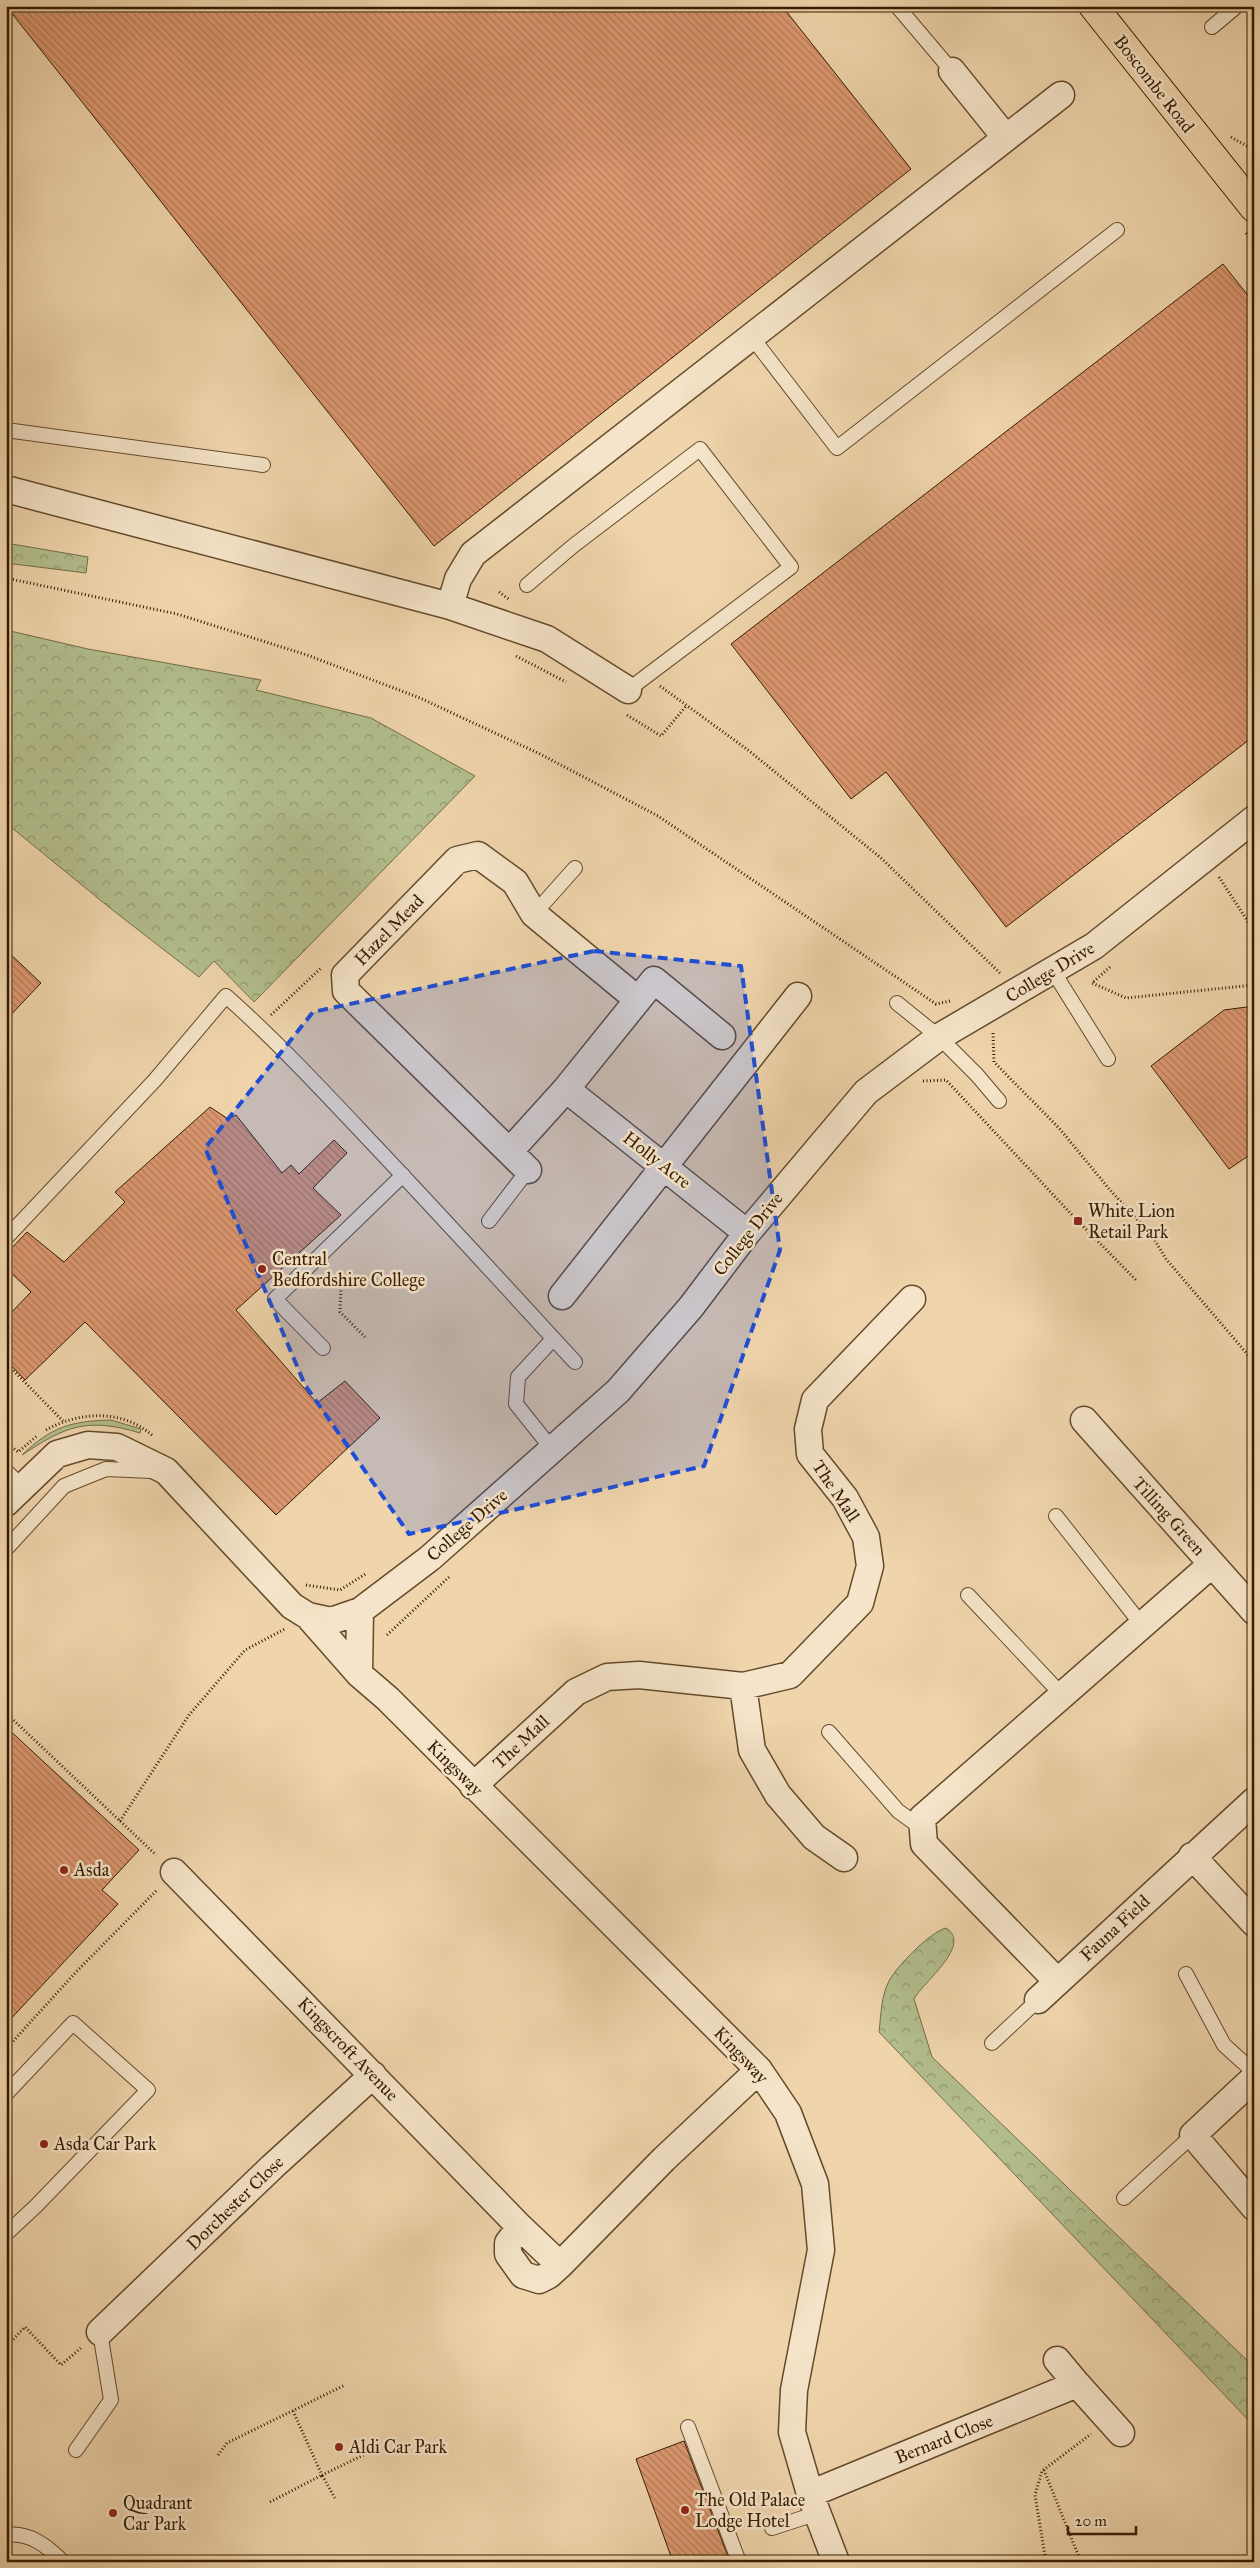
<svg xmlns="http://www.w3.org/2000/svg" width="1260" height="2568" font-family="'IM FELL Great Primer',serif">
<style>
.grass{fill:#b3be8e;stroke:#746c47}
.forest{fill:url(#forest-crowns);stroke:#746c47}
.building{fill:url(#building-back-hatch);stroke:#351b00}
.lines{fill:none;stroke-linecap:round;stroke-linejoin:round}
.lane-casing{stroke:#644a2b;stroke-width:16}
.street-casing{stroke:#644a2b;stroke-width:29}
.primary-casing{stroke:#351b00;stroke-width:30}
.path{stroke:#351b00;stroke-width:3;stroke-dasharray:1 2.5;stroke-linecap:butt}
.lane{stroke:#f5e4c9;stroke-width:14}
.street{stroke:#f5e4c9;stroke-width:26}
.primary{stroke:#f0d5ac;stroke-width:28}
.marked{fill:#1d4ed8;fill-opacity:0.2;stroke:#1d4ed8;stroke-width:4;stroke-dasharray:10 6;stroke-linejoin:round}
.poi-dot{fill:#8f2418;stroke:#f5e4c9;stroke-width:2}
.labels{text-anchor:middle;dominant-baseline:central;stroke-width:5;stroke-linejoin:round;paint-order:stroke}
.street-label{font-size:18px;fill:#351b00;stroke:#f5e4c9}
.poi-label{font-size:18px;fill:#351b00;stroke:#f5e4c9;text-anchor:start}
</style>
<defs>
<pattern id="forest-crowns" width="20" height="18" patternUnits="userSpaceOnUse" patternTransform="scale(1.25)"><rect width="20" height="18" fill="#b3be8e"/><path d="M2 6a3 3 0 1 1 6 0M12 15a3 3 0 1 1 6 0" fill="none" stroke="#929a72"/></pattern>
<pattern id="building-back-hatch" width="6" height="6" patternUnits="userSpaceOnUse" patternTransform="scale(1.25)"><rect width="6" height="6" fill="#dd9870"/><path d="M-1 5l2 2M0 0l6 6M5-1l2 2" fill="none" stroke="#b47b5a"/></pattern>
</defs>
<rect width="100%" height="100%" fill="#f0d5ac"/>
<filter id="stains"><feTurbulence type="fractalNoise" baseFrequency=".004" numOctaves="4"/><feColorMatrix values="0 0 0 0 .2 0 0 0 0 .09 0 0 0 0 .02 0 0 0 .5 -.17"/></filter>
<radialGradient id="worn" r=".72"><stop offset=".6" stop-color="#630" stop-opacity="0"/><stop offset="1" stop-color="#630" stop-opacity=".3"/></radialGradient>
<!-- grass -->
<path class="grass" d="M111,1420L141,1429L140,1433C87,1417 66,1426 22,1455C51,1427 71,1421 111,1420Z"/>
<!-- forest -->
<path class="forest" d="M6,543L88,557L86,573L6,563Z
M6,630L88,649L261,680L256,690L371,718L475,776L254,1002L214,961L199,977L110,908L6,823Z
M946,1928C973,1945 923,1982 914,1999L932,2057L1254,2367V2426L879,2032C881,2016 881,1996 889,1981C897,1966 930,1932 946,1928Z"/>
<!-- building -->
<path class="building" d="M6,6H782L911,169L434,546Z
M1223,264L1254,303V736L1006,927L886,772L851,799L731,644Z
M6,950L41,983L6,1020Z
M1254,1006V1152L1229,1169L1151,1066L1224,1010Z
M210,1107L228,1119L236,1115L282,1173L291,1165L299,1174L334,1140L347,1153L313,1188L341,1215L236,1310L317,1403L345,1381L380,1418L276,1515L85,1322L25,1380L6,1360V1318L31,1292L6,1268V1254L27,1232L64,1262L125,1202L115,1192Z
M6,1727L139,1850L102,1890L118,1904L6,2024Z
M684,2441L730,2562H673L636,2459Z"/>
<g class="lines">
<defs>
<path id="lane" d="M897,6L952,71
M1212,27L1237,6
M751,336L837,448L1117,230
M6,430L263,465
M527,585L573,546L700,449L791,567L628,690
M534,914L575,868
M1053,971L1108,1059
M897,1003L939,1037L977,1075L999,1101
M489,1221L528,1170
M6,1238L155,1080L226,996C279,1043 327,1095 376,1147C443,1218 509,1290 575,1362
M323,1348L275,1299L403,1175
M552,1449L516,1404L518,1377L553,1339
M6,1471L21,1486
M1056,1516L1142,1625
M6,1549L64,1486L106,1469L152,1471
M968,1595L1062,1695
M829,1732L898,1811L923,1829
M1186,1974L1224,2045L1254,2072
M992,2043L1038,2000
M6,2094L73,2023L148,2090L36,2206L6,2234
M1124,2198L1193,2135
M688,2427L739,2562
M76,2450L111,2400L100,2332
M772,2528L818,2513
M6,2535C30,2532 47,2546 63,2562"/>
<path id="street" d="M952,71L1006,138
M6,489L450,606L547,639L628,690
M450,606L458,579L473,554L1061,95
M566,1089L747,1233
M510,1151L566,1089L654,980L722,1036
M528,1170L346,991L345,975L457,860L478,855L515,882L534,914L637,999
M562,1296L798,996
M1084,1420L1254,1611
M6,1503L57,1454L88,1445L117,1447L166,1471L292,1606L308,1616L331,1621L360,1611L430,1558L618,1391L691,1307L747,1233L866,1092L939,1037L1094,946L1254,819
M308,1616L359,1674L388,1699L759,2070L788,2113L815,2184L821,2250L794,2390L792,2432L810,2494L836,2562
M359,1674L360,1611
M743,1686L752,1750L778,1795L814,1837L844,1858
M473,1786L576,1692L607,1677L639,1675L743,1686L790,1675L860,1603L870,1566L866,1537L845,1498L810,1454L808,1429L815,1400L912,1299
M1192,1856L1254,1923
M174,1872L520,2227L560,2265L664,2159L759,2070
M1057,1981L924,1844L922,1818L1212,1564
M1038,2000L1254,1801
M1254,2078L1193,2135L1254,2207
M520,2227L508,2243V2254L523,2275L539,2280L549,2275L560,2265
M100,2332L272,2167L373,2075
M1057,2360L1077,2384
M810,2494L1077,2384L1121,2433"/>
<path id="primary" d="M1093,6L1254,208"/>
</defs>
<!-- lane casing -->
<use href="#lane" class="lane-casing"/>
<!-- street casing -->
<use href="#street" class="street-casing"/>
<!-- primary casing -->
<use href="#primary" class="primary-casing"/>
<!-- path -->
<path class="path" d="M1231,137L1254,150
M1246,233L1254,242
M6,578L177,614L307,655L420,698L540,754L658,816L936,1004L950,1001
M499,592L510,600
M516,656L566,682
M660,686L748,750L881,858L1001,974
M627,715L661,736L687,705
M1219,877L1254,931
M1110,967L1092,983L1126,998L1254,985
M271,1015L321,968
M993,1033L994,1062L1059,1128L1110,1190L1151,1234L1166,1259L1254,1362
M923,1081L946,1080L1073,1216L1136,1280
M341,1287L340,1312L365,1337
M6,1363L63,1421
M46,1430C80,1411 123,1409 153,1436
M6,1442L18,1452L38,1435
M306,1585L340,1590L367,1573
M387,1635L449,1577
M6,1713L156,1855
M120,1821L189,1715L245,1650L285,1629
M6,2049L76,1972L157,1890
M6,2347L25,2327L61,2365L82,2347
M293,2411L322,2475L376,2449
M218,2455L227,2443L345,2385
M1044,2470L1081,2562
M270,2502L322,2475L336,2500
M1046,2562L1035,2495L1042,2471L1091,2434"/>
<!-- lane -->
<use href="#lane" class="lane"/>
<!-- street -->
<use href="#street" class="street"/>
<!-- primary -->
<use href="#primary" class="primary"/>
</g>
<!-- marked area -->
<path class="marked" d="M594,951L741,966L780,1250L704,1466L409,1534L305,1385L205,1148L313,1012Z"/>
<!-- markers -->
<g class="poi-dot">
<rect x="1073" y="1216" width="10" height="10" rx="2.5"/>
<circle cx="262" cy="1269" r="5"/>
<circle cx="64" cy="1870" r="5"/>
<circle cx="44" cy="2144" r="5"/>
<circle cx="339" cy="2447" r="5"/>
<circle cx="685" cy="2510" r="5"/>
<circle cx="113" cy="2513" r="5"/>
</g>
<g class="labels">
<!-- street labels -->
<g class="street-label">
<text transform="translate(1154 84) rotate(52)">Boscombe Road</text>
<text transform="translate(389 930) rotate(-46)">Hazel Mead</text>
<text transform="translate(1050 972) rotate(-31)">College Drive</text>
<text transform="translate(657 1160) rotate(38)">Holly Acre</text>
<text transform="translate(748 1234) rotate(-52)">College Drive</text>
<text transform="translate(836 1491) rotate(56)">The Mall</text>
<text transform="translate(1169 1516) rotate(48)">Tilling Green</text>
<text transform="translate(467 1525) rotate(-41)">College Drive</text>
<text transform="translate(521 1742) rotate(-43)">The Mall</text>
<text transform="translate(455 1768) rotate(45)">Kingsway</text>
<text transform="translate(1115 1928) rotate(-43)">Fauna Field</text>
<text transform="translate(348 2049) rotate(46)">Kingscroft Avenue</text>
<text transform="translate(741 2055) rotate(47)">Kingsway</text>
<text transform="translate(235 2203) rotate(-44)">Dorchester Close</text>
<text transform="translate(944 2439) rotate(-22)">Bernard Close</text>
</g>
<!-- poi labels -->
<g class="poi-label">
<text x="1088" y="1211">White Lion<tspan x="1088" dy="21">Retail Park</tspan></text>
<text x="272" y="1259">Central<tspan x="272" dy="21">Bedfordshire College</tspan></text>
<text x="74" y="1870">Asda</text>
<text x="54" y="2144">Asda Car Park</text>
<text x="349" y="2447">Aldi Car Park</text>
<text x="695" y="2500">The Old Palace<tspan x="695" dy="21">Lodge Hotel</tspan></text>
<text x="123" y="2503">Quadrant<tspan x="123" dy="21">Car Park</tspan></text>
</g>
</g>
<!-- margin -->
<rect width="1260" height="2568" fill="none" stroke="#f0d5ac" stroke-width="25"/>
<rect x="8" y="8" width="1245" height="2553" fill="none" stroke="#351b00" stroke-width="2.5"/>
<rect x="12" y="12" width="1235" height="2543" fill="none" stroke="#351b00"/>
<!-- scale -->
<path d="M1068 2526v8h68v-8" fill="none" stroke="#351b00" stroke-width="2.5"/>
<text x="1075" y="2526" font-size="15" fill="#351b00" stroke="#f5e4c9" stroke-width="4" paint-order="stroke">20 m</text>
<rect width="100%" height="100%" filter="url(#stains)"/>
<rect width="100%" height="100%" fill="url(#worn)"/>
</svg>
